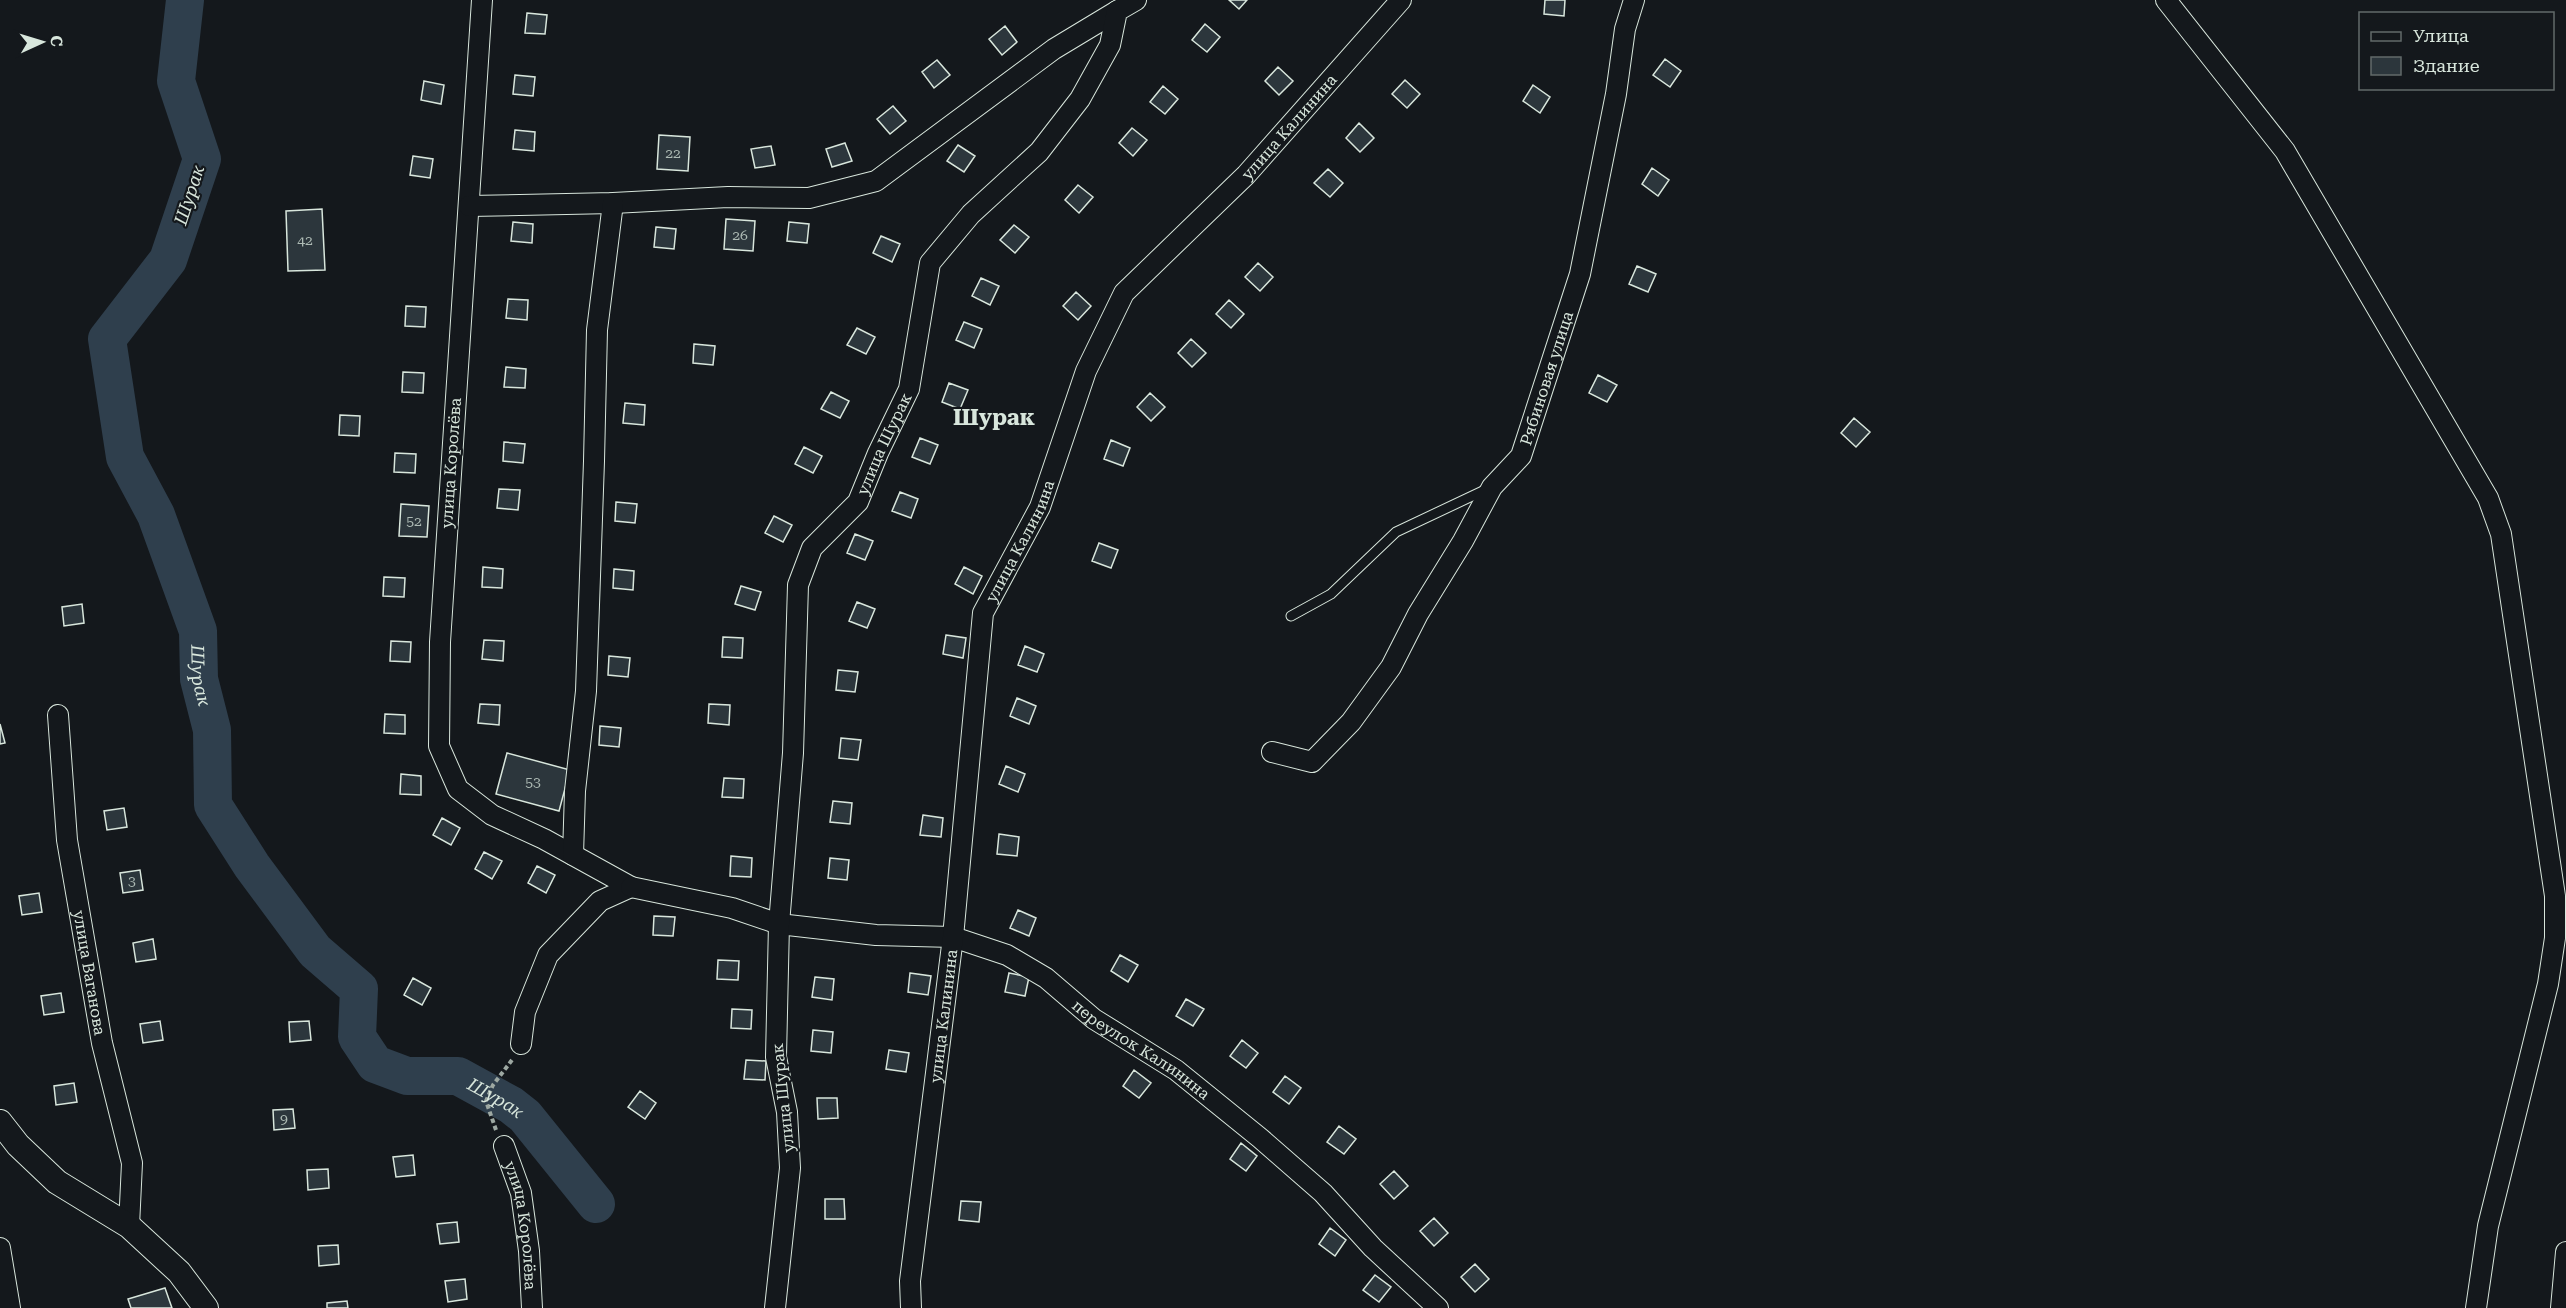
<svg xmlns="http://www.w3.org/2000/svg" width="2566" height="1308" font-family="'Roboto Serif',serif">
<style>
.lines{fill:none;stroke-linecap:round;stroke-linejoin:round}
.river{stroke:#2f3f4d;stroke-width:38}
.building{fill:#2c363c;stroke:#d8e6dc;stroke-width:1.5}
.service-casing{stroke:#d8e6dc;stroke-width:11}
.minor-casing{stroke:#d8e6dc;stroke-width:22}
.tertiary-casing{stroke:#d8e6dc;stroke-width:26}
.path{stroke:#9da8a2;stroke-width:4;stroke-dasharray:4.5 3;stroke-linecap:butt}
.service{stroke:#14181c;stroke-width:9}
.minor{stroke:#14181c;stroke-width:20}
.tertiary{stroke:#14181c;stroke-width:24}
.labels{text-anchor:middle;dominant-baseline:central;stroke-width:4.5;stroke-linejoin:round;paint-order:stroke}
.number-label{font-size:14px;fill:#adbab4}
.street-label{font-size:16px;fill:#d8e6dc;stroke:#14181c}
.water-label{font-size:18px;font-style:italic;fill:#d8e6dc;stroke:#14181c}
.district-label{font-size:22px;font-weight:bold;fill:#d8e6dc;stroke:#14181c}
</style>
<rect width="100%" height="100%" fill="#14181c"/>
<g class="lines">
<!-- river -->
<path class="river" id="s1" d="M185,0L176,81L202,159L168,260L107,339L125,457L156,515L198,631L199,679L212,730L213,805L252,866L315,951L359,989L357,1037L375,1064L407,1076H458L511,1105L525,1116L596,1204"/>
</g>
<!-- building -->
<path class="building" d="M1229,0H1247L1239,9Z
M1545,0H1565L1564,16L1544,14Z
M527,13L547,15L545,34L525,33Z
M1205,24L1220,37L1207,52L1192,40Z
M1005,26L1017,42L1002,55L989,39Z
M1665,59L1681,71L1670,87L1653,75Z
M937,60L950,75L934,88L922,72Z
M1278,67L1293,81L1279,95L1265,81Z
M515,75L535,77L533,96L513,94Z
M1405,80L1420,94L1407,108L1392,94Z
M424,81L444,85L441,104L421,100Z
M1533,85L1550,97L1540,113L1523,101Z
M1163,86L1178,99L1165,114L1150,102Z
M893,106L906,121L890,134L877,119Z
M1359,123L1374,138L1360,152L1346,138Z
M1132,128L1147,140L1133,156L1119,143Z
M515,130L535,132L534,151L513,149Z
M659,135L690,137L688,171L657,169Z
M845,143L852,161L832,167L826,149Z
M958,145L975,156L964,172L947,161Z
M771,146L775,165L755,168L751,149Z
M413,156L433,159L430,178L410,175Z
M1652,168L1669,180L1658,196L1642,184Z
M1328,169L1343,183L1330,197L1314,183Z
M1078,185L1093,197L1079,213L1065,200Z
M322,209L325,270L288,271L286,211Z
M726,219L755,221L753,251L724,249Z
M513,222L533,224L532,243L511,241Z
M789,222L809,224L807,243L787,241Z
M1014,225L1029,237L1015,253L1000,240Z
M656,227L676,229L674,249L654,247Z
M881,236L900,244L892,262L873,253Z
M1258,263L1273,277L1260,291L1245,277Z
M1637,266L1656,274L1648,292L1629,284Z
M981,278L999,286L990,305L972,296Z
M1076,292L1091,306L1078,320L1063,306Z
M508,299L528,300L527,320L506,318Z
M1229,300L1244,314L1231,328L1216,314Z
M406,306L426,307L425,327L405,326Z
M964,322L982,329L974,348L956,340Z
M857,328L875,337L866,354L847,345Z
M1191,339L1206,353L1192,367L1178,353Z
M694,344L715,346L713,365L693,363Z
M506,367L526,369L525,388L504,387Z
M403,372L424,373L423,393L402,392Z
M1598,375L1617,385L1607,402L1589,393Z
M949,383L968,390L960,409L942,402Z
M831,392L849,401L840,418L821,409Z
M1150,393L1165,407L1151,421L1137,407Z
M625,403L645,405L644,425L623,423Z
M340,415L360,416L359,436L339,435Z
M1854,418L1870,432L1856,447L1841,433Z
M920,438L938,445L930,464L912,457Z
M1111,440L1130,448L1123,466L1104,459Z
M504,442L525,444L523,463L503,461Z
M804,447L822,456L813,473L795,464Z
M395,453L416,454L415,473L394,472Z
M499,489L520,490L518,510L497,508Z
M900,492L918,499L911,518L892,511Z
M616,502L637,504L635,523L615,521Z
M401,504L429,506L427,537L399,536Z
M774,516L792,525L783,542L765,533Z
M855,534L873,541L865,560L847,553Z
M1099,543L1118,550L1111,568L1092,561Z
M483,567L503,569L502,588L482,587Z
M964,567L982,576L973,594L955,584Z
M614,569L634,571L633,590L613,588Z
M384,577L405,578L404,597L383,596Z
M741,586L761,592L755,610L735,604Z
M857,602L875,609L867,628L849,621Z
M82,604L84,623L64,626L62,607Z
M946,635L966,638L963,658L943,654Z
M723,637L743,638L742,658L722,657Z
M484,640L504,641L503,661L482,659Z
M391,641L411,642L410,662L390,661Z
M1025,646L1044,654L1037,672L1018,665Z
M609,656L630,658L628,677L608,675Z
M838,670L858,672L855,692L836,690Z
M1017,698L1036,706L1029,724L1010,716Z
M480,704L500,705L499,725L478,723Z
M709,704L730,705L729,725L708,723Z
M385,714L405,715V734L384,733Z
M0,724L5,743L0,744Z
M600,726L621,728L619,747L599,745Z
M841,738L861,740L858,760L839,758Z
M507,753L570,770L559,811L496,794Z
M1006,766L1025,774L1018,792L999,784Z
M401,774L421,776V795L400,794Z
M724,778L744,779L743,798L722,797Z
M833,801L852,803L850,824L830,822Z
M124,808L127,827L107,830L104,811Z
M923,815L943,818L941,837L920,835Z
M442,818L460,828L451,845L433,835Z
M999,834L1019,837L1017,856L997,854Z
M484,852L502,861L492,879L475,869Z
M731,856L752,858L751,877L730,876Z
M830,858L849,860L847,880L828,878Z
M537,866L555,875L546,893L528,883Z
M140,870L143,890L123,893L120,873Z
M39,893L42,912L22,915L19,896Z
M1018,910L1036,918L1029,936L1010,928Z
M654,916L675,917L673,936L653,935Z
M153,939L156,959L136,962L133,943Z
M1120,955L1138,965L1128,982L1111,971Z
M718,960L739,961L738,980L717,979Z
M910,973L931,976L928,995L908,992Z
M1009,973L1029,977L1025,996L1005,992Z
M815,977L834,979L832,1000L812,997Z
M413,978L431,988L422,1005L404,995Z
M61,993L64,1012L44,1015L41,996Z
M1186,999L1204,1009L1193,1026L1176,1016Z
M732,1009L752,1010L751,1029L731,1028Z
M160,1021L163,1040L143,1043L140,1024Z
M309,1021L311,1040L290,1042L289,1022Z
M813,1030L833,1032L831,1053L811,1051Z
M1242,1040L1258,1053L1246,1068L1230,1056Z
M889,1050L909,1053L906,1072L886,1069Z
M746,1060L766,1061L765,1080L744,1079Z
M1134,1070L1151,1083L1139,1098L1123,1086Z
M1285,1076L1301,1088L1289,1104L1273,1092Z
M74,1083L77,1102L56,1105L54,1086Z
M640,1091L656,1103L645,1119L628,1107Z
M817,1098H837L838,1118L818,1119Z
M293,1109L295,1128L274,1130L273,1110Z
M1339,1126L1356,1139L1344,1154L1327,1142Z
M1241,1143L1257,1156L1246,1171L1230,1159Z
M413,1155L415,1175L396,1177L393,1157Z
M328,1169L329,1188L308,1190L307,1170Z
M1394,1171L1408,1186L1394,1199L1380,1184Z
M825,1199H844L845,1219H825Z
M961,1201L981,1202L979,1222L959,1220Z
M1434,1218L1448,1233L1434,1246L1420,1231Z
M457,1222L459,1242L440,1244L437,1224Z
M1330,1228L1346,1240L1335,1256L1319,1244Z
M338,1245L339,1264L319,1266L318,1246Z
M1475,1264L1489,1279L1475,1292L1461,1277Z
M1375,1275L1391,1287L1379,1302L1363,1290Z
M465,1279L467,1299L448,1302L445,1281Z
M165,1288L172,1308H131L128,1299Z
M347,1301L348,1308H327V1303Z"/>
<g class="lines">
<defs>
<path id="service" d="M1291,616L1331,594L1396,532L1487,489"/>
<g id="minor">
<path d="M482,0L440,642L439,746L458,789L492,815L544,839L631,887L600,901L548,955L525,1012L521,1044"/>
<path d="M2166,0L2285,151L2488,498L2501,534L2555,896V938L2548,984L2488,1226L2476,1308"/>
<path d="M469,206L613,203L728,197L809,198L876,181L1054,49L1117,11"/>
<path id="s2" d="M58,715L67,840L102,1043L132,1163L129,1226"/>
<path id="s3" d="M1272,752L1312,762L1351,722L1391,667L1418,614L1463,541L1492,487L1521,456L1580,274L1616,94L1625,29L1634,0"/>
<path d="M573,855L575,791L586,691L594,461L597,330L613,203"/>
<path id="s4" d="M631,887L732,908L779,924L876,935L953,937L1007,955L1046,978L1094,1019L1176,1070L1260,1138L1323,1193L1373,1248L1438,1308"/>
<path id="s5" d="M504,1146L521,1193L529,1251L532,1308"/>
<path d="M0,1248L10,1308"/>
<path id="s6" d="M775,1308L790,1168L787,1112L776,1057L779,924L793,753L798,585L812,548L858,502L878,453L909,389L930,263L971,214L1039,152L1080,99L1110,45L1117,11L1136,0"/>
<path id="s7" d="M911,1308L910,1281L953,937L983,613L1040,507L1086,371L1124,293L1246,175L1401,0"/>
<path d="M2561,1308L2566,1252"/>
</g>
<path id="tertiary" d="M0,1122L18,1145L57,1182L129,1226L179,1272L206,1308"/>
</defs>
<!-- service casing -->
<use href="#service" class="service-casing"/>
<!-- minor casing -->
<use href="#minor" class="minor-casing"/>
<!-- tertiary casing -->
<use href="#tertiary" class="tertiary-casing"/>
<!-- path -->
<path class="path" d="M496,1130L486,1101L493,1085L512,1060"/>
<!-- service -->
<use href="#service" class="service"/>
<!-- minor -->
<use href="#minor" class="minor"/>
<!-- tertiary -->
<use href="#tertiary" class="tertiary"/>
</g>
<g class="labels">
<!-- number labels -->
<g class="number-label">
<text x="673" y="153">22</text>
<text x="740" y="235">26</text>
<text x="305" y="240">42</text>
<text x="414" y="521">52</text>
<text x="533" y="782">53</text>
<text x="132" y="881">3</text>
<text x="284" y="1119">9</text>
</g>
<!-- street labels -->
<g class="street-label">
<text stroke="none"><textPath href="#s7" startOffset="1284">улица Калинина</textPath></text>
<text stroke="none"><textPath href="#s3" startOffset="496">Рябиновая улица</textPath></text>
<text stroke="none"><textPath href="#s6" startOffset="894">улица Шурак</textPath></text>
<text transform="translate(451 463) rotate(-86)">улица Королёва</text>
<text stroke="none"><textPath href="#s7" startOffset="780">улица Калинина</textPath></text>
<text stroke="none"><textPath href="#s2" startOffset="260">улица Ваганова</textPath></text>
<text stroke="none"><textPath href="#s7" startOffset="294">улица Калинина</textPath></text>
<text stroke="none"><textPath href="#s4" startOffset="549">переулок Калинина</textPath></text>
<text transform="translate(783 1098) rotate(-96)">улица Шурак</text>
<text stroke="none"><textPath href="#s5" startOffset="82">улица Королёва</textPath></text>
</g>
<!-- water labels -->
<g class="water-label">
<text transform="translate(189 195) rotate(-72)">Шурак</text>
<text stroke="none"><textPath href="#s1" startOffset="723">Шурак</textPath></text>
<text stroke="none"><textPath href="#s1" startOffset="1300">Шурак</textPath></text>
</g>
<!-- district labels -->
<g class="district-label">
<text x="994" y="417">Шурак</text>
</g>
</g>
<!-- legend -->
<rect x="2359" y="12" width="195" height="78" fill="#14181c" stroke="#626a69" stroke-width="1.5"/>
<rect x="2371" y="32" width="30" height="9" fill="#14181c" stroke="#626a69" stroke-width="1.5"/>
<text x="2413" y="42" font-size="18" fill="#d8e6dc">Улица</text>
<rect x="2371" y="57" width="30" height="18" fill="#2c363c" stroke="#626a69" stroke-width="1.5"/>
<text x="2413" y="72" font-size="18" fill="#d8e6dc">Здание</text>
<!-- north arrow -->
<g transform="translate(42 42) rotate(86)" stroke="#14181c" stroke-width="4.5" paint-order="stroke">
<path d="M0-4.5L10 22L0 15L-10 22Z" fill="#d8e6dc"/>
<text y="-9" font-size="16" font-weight="bold" text-anchor="middle" fill="#d8e6dc">С</text>
</g>
</svg>
